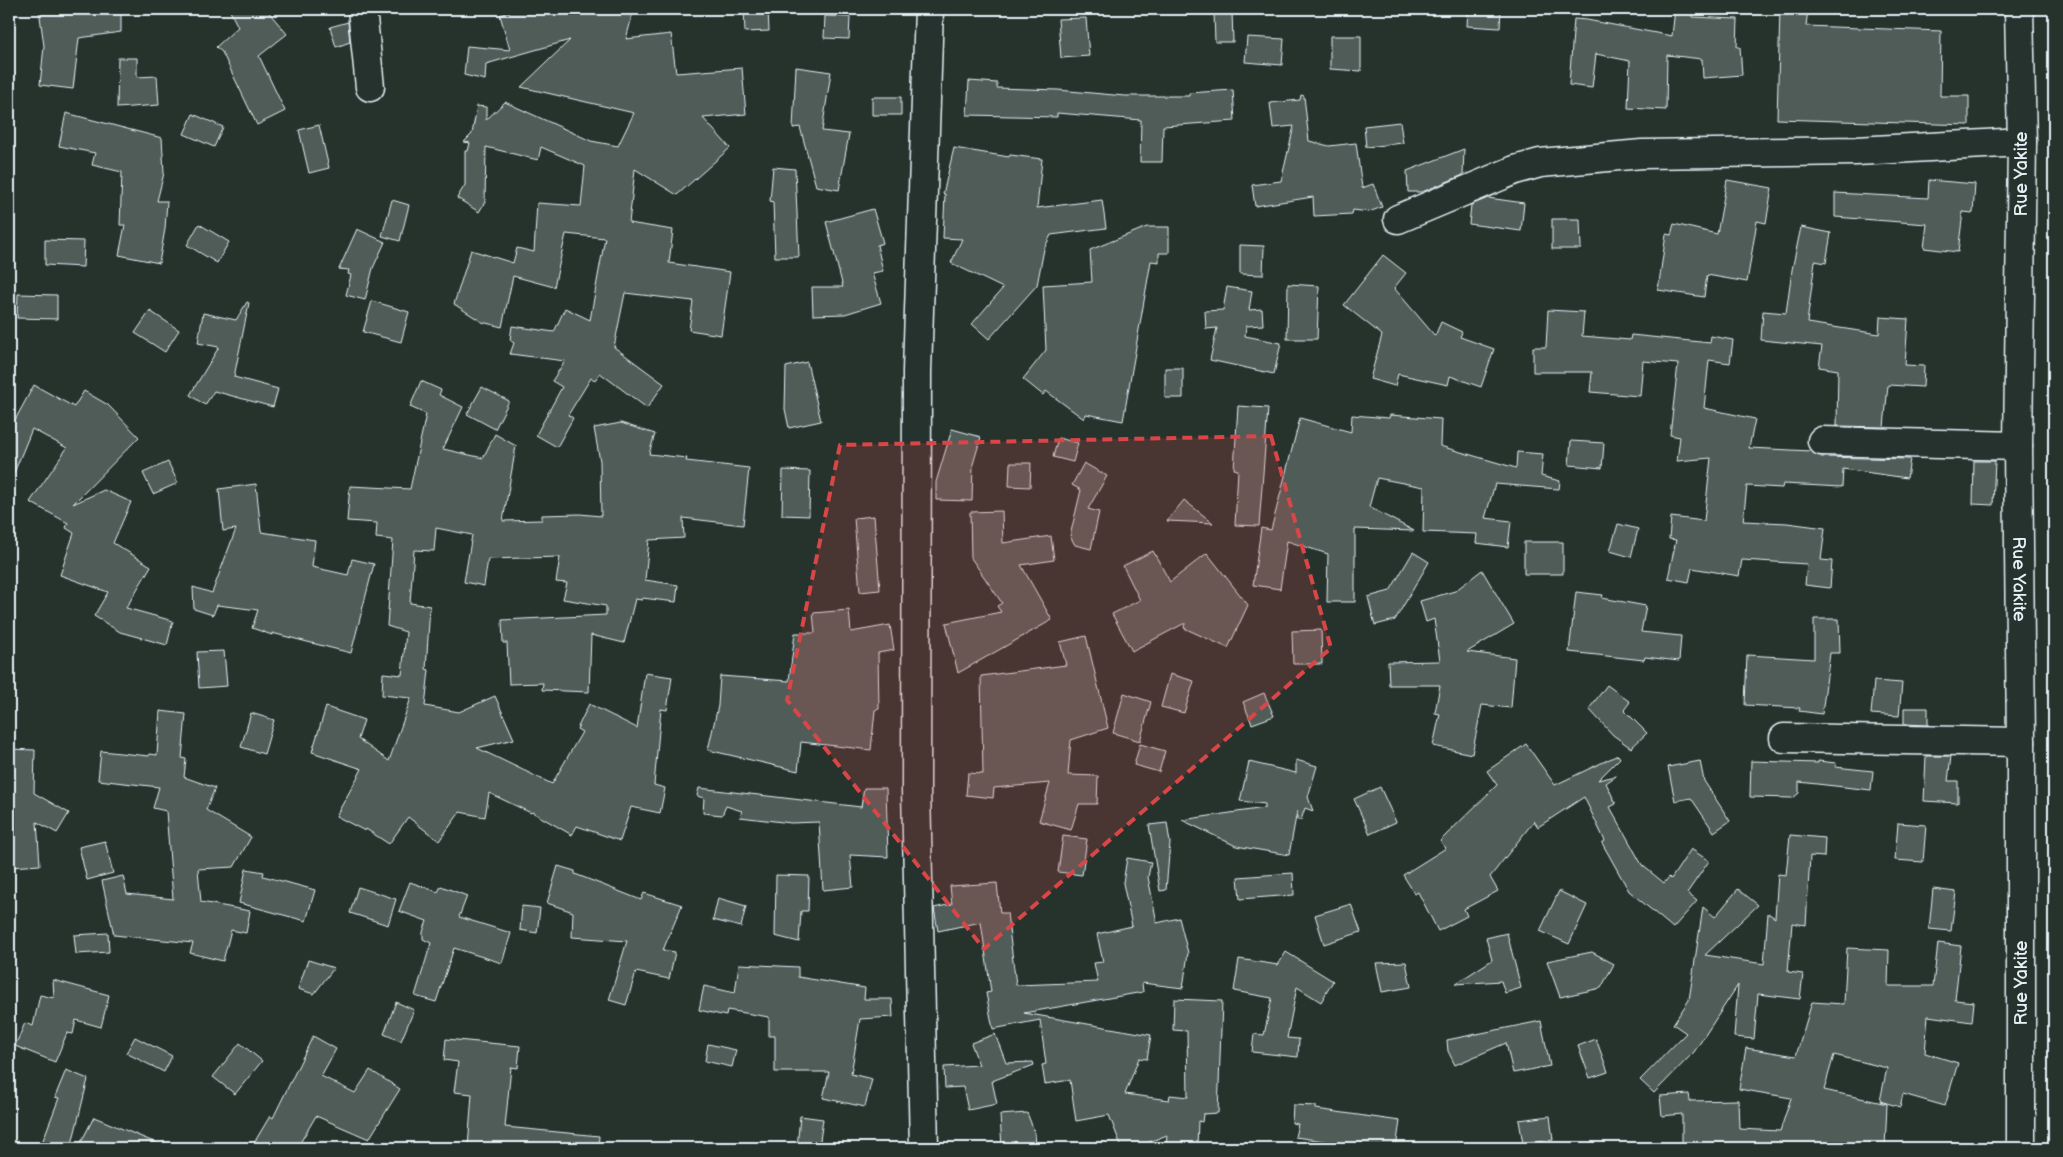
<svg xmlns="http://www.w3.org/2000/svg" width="2063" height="1157" font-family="'Balsamiq Sans',sans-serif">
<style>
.building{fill:#505c59;stroke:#e8f1f8}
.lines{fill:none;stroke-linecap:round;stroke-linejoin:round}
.street-casing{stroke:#e8f1f8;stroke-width:31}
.secondary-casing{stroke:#e8f1f8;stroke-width:31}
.street{stroke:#26332d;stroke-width:28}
.secondary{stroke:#26332d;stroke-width:28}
.marked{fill:#d94647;fill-opacity:0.2;stroke:#d94647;stroke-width:4;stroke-dasharray:10 6;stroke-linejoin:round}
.labels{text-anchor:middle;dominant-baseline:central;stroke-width:4;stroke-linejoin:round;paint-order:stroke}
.street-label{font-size:18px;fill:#e8f1f8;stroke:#26332d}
</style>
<rect width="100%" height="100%" fill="#26332d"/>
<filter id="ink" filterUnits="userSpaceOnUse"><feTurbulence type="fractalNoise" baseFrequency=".02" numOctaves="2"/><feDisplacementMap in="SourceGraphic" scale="10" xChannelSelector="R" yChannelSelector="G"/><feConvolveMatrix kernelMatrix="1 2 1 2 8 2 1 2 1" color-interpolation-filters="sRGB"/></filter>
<g filter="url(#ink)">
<!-- building -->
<path class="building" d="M39,9H121V32L79,38L73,89L40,85L44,46Z
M229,9H266L287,34L259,56L285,111L257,125L222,52L216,47L238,27Z
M520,9H634L626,39L671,34L676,73L742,68L746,114L703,118L730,148L677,195L635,169L629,223L673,230L669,263L730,272L721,335L689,330L693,301L625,293L614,347L664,384L647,408L600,373L595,380L591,378L568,415L573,418L557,447L536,435L562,387L552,381L565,361L510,354L514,343L510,340L512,326L554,332L565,308L590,320L605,238L566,234L554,287L513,276L502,327L482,322L454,304L471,250L513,263L517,248L534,252L537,203L581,206L585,166L541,147L538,160L486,147L485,202L479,212L457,198L465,185V151H468L470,143L464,142L472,134L477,106L486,107V120L505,102L591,141L618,146L634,113L521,87L570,40L486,64L485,80L464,75L467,46L510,50L500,15Z
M744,9H768L769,31L745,32Z
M1468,9H1501L1500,28L1467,26Z
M1675,9H1692V17L1738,19L1737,47H1740L1742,75L1703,78L1702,59L1667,55L1666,110L1628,108L1630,61L1596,54L1592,88L1569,85L1574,19L1587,20L1672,36Z
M1780,9H1808L1806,26L1941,31L1940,96H1969V125L1777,119Z
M1232,11L1233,42H1215L1214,12Z
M825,16L850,17L849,39L824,38Z
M1086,18L1089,56L1061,58L1058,19Z
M348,22L350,42L336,47L330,27Z
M1330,36H1361V71L1330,69Z
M1247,37L1284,39L1282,65L1245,62Z
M118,58H137V77L157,76L159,105L117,108Z
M796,67L831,72L822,131L849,134L839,190L816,186L800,127L793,128Z
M969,81L997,83V88L1058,90L1125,96H1189V93L1233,90L1235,121L1163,126L1162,162H1140L1141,120L1057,113V117L967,115Z
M1301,95L1304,96L1309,141L1329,146L1356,143L1362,188L1373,184L1382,207L1369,212L1353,210L1352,214L1314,216L1313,197L1255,206L1252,185L1281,181L1294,126L1273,128L1270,103L1300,100Z
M872,97H901V115H872Z
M66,113L162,138L164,173L157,201H167L165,229L159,263L119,255L125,225H120L122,172L92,165L95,153L59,146Z
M193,114L223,127L214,147L184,134Z
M1400,122L1403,143L1366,147L1364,126Z
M319,125L329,168L309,173L299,130Z
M954,148L1009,157L1010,155L1042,159L1037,208L1102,200L1106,228L1051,235L1044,249L1037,285L989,339L972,324L1003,288L951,263L962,239L943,238L945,194H943Z
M1464,149L1463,175L1422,192H1408L1407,171Z
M773,167L795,169L799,257H775L773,202L770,201Z
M1727,180L1772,188L1766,223L1757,221L1747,282L1707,275L1704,297L1658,290L1666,234L1671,235L1674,224L1717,234Z
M1929,180L1975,184L1973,213L1963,212L1958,252L1924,248L1927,224L1835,217V193L1928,198Z
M1488,198L1524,203L1521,231L1469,224L1471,205Z
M392,200L409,205L400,241L382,236Z
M873,209L883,243L877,245L883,271L872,273L881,303L845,314L813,315L812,287H843L826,222Z
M1552,219H1580L1581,249H1552Z
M199,224L229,242L217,263L187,245Z
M1147,227H1169V253H1159V262L1151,261L1123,421L1086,414L1084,419L1046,391L1043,395L1023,379L1046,350L1043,285L1092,282L1090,250Z
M1801,227L1831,233L1826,263L1815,261L1807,323L1879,334L1880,317L1908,319L1905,365L1924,366L1923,387L1888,385L1884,427L1837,426L1838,370L1819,367L1822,346L1761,340L1763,311L1786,313L1792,270Z
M357,229L385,242L373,268L365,300L346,295L351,275L348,274L349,270L339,269Z
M45,240L84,241L83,267L45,265Z
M1240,245L1264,246L1263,275L1240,274Z
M1383,255L1406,273L1394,288L1435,336L1441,322L1462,332L1460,337L1494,349L1481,387L1450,376L1448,385L1398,374L1395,386L1370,379L1382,335L1344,305Z
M1288,284L1319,286L1317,339H1287Z
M1227,287L1252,291L1249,310L1262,309L1263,325L1246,326L1245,336L1281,343L1274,374L1210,360L1217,328L1206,329L1205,311L1223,310Z
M18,294L57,295V319L17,318Z
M372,301L409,312L401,342L363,332Z
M247,302L249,303L234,377L278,389L273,407L214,391L205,405L190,395L219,347L198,343L203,313L236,320Z
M1548,310L1584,312L1582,336L1630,340L1631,335L1710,343L1711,336L1733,340L1730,363L1709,360L1704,408L1755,419L1749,448L1811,451L1822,457L1910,459L1907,478L1843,469L1842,487L1783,484L1782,488L1747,486L1743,521L1787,523L1825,528L1821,560L1832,561L1830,588L1805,585L1807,564L1742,560L1739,576L1692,568L1689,582L1668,578L1676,540L1669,539L1671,517L1704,521L1711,458L1677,461L1680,437L1670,435L1678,364L1643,361L1640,396L1590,392L1592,372H1533V347H1546Z
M150,311L179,330L165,352L135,333Z
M807,362L821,421L789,428L785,409L786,367Z
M1165,368H1183V398H1165Z
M421,381L441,390L439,395L463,407L443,449L483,458L495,434L516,446L503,521L542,520V515L580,514L601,516L600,461L594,428L621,423L655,434L649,454L687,458L686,461L749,468L743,525L683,518L684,538L649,540L645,580L678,585L676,602L642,598V600L635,599L624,643L591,635L589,692L542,690L543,683L509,684L507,643H503L502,620L606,615V606L563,599L567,583L556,582L560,557L488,559L484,586L464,582L472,535L436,528L434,551L414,550L410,603L430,606L426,669L429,670L425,706L459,712L495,696L514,739L477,748L552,784L582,732L577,729L589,704L637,728L645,673L672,677L667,710L661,709L654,785L665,788L660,813L631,807L620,841L577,826L572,835L532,812L531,813L489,793L485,817L460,812L439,841L408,817L389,844L366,829L365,831L336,816L362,769L312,752L326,707L364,720L358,739L389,761L411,698L382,695L383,673L402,675L406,632L387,626L393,540L376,538L377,523L347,521L350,486L410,489L426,414L410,407Z
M34,385L74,407L84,391L108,405L139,437L73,504L104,490L131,502L113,543L151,566L126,608L173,621L167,645L120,632L94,616L108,592L60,575L74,533L66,528L68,523L30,502L67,448L32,429L9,485V431Z
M482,387L509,401L495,429L467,414Z
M1238,406L1268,408L1259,526L1235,525L1238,470L1234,469Z
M1352,415L1389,418L1390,415L1441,419L1440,446L1516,468L1517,452L1543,454L1541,476L1560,481L1559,489L1495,484L1485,518L1511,521L1508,547L1476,543L1477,534L1423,532L1424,487L1377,478L1369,507L1414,531L1355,529V602H1327L1328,554L1287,541L1280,589L1253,585L1261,528L1271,530L1300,418L1351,432Z
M952,429L981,437L973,464L972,501L936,500V482Z
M1058,438L1078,443L1073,462L1053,457Z
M1571,441L1604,443L1602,468L1569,465Z
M1974,461H1995L1993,505L1973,504Z
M168,462L178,483L153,494L143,473Z
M1010,463H1031L1030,487L1009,486Z
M1084,463L1107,476L1088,509L1099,512L1091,549L1075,545L1070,536L1081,490L1072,485Z
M783,470L810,471L809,516L782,515Z
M256,484L261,532L315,540L312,567L348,575L352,559L374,564L351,653L272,633V635L252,628L258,610L217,605L213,615L194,609L193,587L212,593L236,529L223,531L219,489Z
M1184,500L1213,523L1167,521Z
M1002,511L1003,543L1051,536L1054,560L1021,565L1052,620L958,673L946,623L1001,612L997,606L1002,603L971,558L970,512Z
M874,516L880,590L860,592L854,518Z
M1618,524L1638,529L1631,557L1610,551Z
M1524,542H1563V574H1524Z
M1153,551L1170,582L1207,553L1248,605L1228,648L1184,628L1185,623L1132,651L1112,614L1140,600L1123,566Z
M1413,552L1429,562L1395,620L1375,625L1368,597L1390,591Z
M1482,570L1514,624L1467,652L1515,658L1511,708L1482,705L1472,754L1433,746L1440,714L1435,713L1440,685H1389L1388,662L1440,661L1434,619L1426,622L1420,601L1455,591Z
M1576,592L1603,595L1602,598L1646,606L1641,632L1681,636L1679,661L1645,657L1644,660L1569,652Z
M849,610L851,632L890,625L894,650L878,653L879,709L875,710L871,750L801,742L798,771L708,750L718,706L720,676L789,681L795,633H815L813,613Z
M1814,619H1839L1840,653H1830L1822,714L1799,711L1800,708L1745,705L1747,655L1814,659Z
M1321,630L1322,664H1293L1292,631Z
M1086,636L1108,728L1071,740L1068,775L1098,776L1097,804H1079L1071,830L1039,821L1050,783L994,788L993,798L966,795L968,773L983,774L981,676L1066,665L1060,642Z
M224,651L227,686L199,688L197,652Z
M1170,674L1194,681L1184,713L1161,707Z
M1874,681L1902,683L1899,716L1871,714Z
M1607,685L1630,702L1624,710L1647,733L1631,748L1613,735L1589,709Z
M1124,693L1151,702L1140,741L1113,733Z
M1264,693L1274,716L1252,724L1243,702Z
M1904,708H1928V725L1904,724Z
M160,711L186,714L182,758L186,759L184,777L215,788L206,810L251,837L234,867L198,869L201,902L250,911L246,933L231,930L223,961L190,953L193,943L114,935L102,881L123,876L127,894L173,899L166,811L153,808L159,787L98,780L101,751L149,756L150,754L157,755Z
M251,713L274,720L264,754L241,747Z
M1140,744L1165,751L1159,772L1134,765Z
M1526,744L1555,785L1618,755L1620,758L1598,780L1616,776L1606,783L1616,804L1610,807L1642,865L1664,883L1669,877L1671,879L1691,849L1709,861L1687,893L1697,901L1673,928L1629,891L1602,843L1605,841L1584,797L1538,827L1534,821L1490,877L1498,891L1464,909L1467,916L1438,931L1418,892L1415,894L1403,875L1446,848L1440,841L1497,785L1487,771Z
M9,749L35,750L34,793L69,813L57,833L37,822L40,865L11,867Z
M1926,756H1951L1948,781H1958V803L1924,801Z
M1296,760L1317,766L1308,797L1313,811L1305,808L1301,820H1297V811L1289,855L1236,846L1182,820L1265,808V804L1240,801L1249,762L1296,773Z
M1700,761L1704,781L1730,821L1714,832L1691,798L1675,801L1668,767Z
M1751,761L1818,763V761L1836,763L1835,767L1873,771L1871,790L1799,782V793L1793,798L1750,797Z
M1380,787L1396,822L1370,834L1354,799Z
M699,788L861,807L864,788H886L888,857L850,855L853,887L823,890L819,822L791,823L740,817L742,811L726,806L722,815L703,813L704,798L697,796Z
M1167,823L1170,843L1166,890L1160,891L1149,825Z
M1898,823L1926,825L1923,862L1895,860Z
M1790,835L1825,838L1824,857L1810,856L1806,925L1792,923L1788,972L1803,974L1800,999L1758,994L1754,1039L1734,1037L1738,985L1694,1052L1654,1093L1640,1080L1686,1033L1673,1024L1689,1000L1703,907L1715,917L1738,889L1758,905L1705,955L1764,964L1768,913L1775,918L1778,874L1786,875Z
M1063,836L1087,839L1082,875L1058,872Z
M105,841L113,873L87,880L79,847Z
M1127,858L1151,862L1148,877L1157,923L1179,918L1188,953L1183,988L1142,983L1143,992L1024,1013L1151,1035L1147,1059L1139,1058L1125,1094L1169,1100L1170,1095L1188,1097L1187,1031L1173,1030L1174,999L1222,1001L1218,1113L1203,1114L1202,1122L1198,1121L1197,1148H1166L1167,1135L1134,1148H1122L1109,1115L1076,1121L1070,1080L1045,1084L1042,1065L1046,1064L1040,1020L993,1029L986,993L991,992L981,922L938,931L934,908L952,904L950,886L997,883L1000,913H1007L1016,985L1098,982L1094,963L1103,962L1097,934L1132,926L1123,883Z
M558,866L575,871V874L641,900L644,893L682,905L663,950L675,952L669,979L636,972L626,1005L609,1000L627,941L572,937L573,912L547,903Z
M246,869L264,872L263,876L315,890L306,921L239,903Z
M1293,873L1294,895L1240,899L1238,877Z
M776,875L809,876L808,911H801L799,942L775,936Z
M410,882L438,892L441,886L467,896L459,917L511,933L502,963L454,948L436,1002L415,996L431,943L423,939V932L427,921L399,911Z
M358,887L396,899L388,925L350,913Z
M1933,889L1956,892L1951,931L1929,929Z
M1559,891L1587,905L1569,944L1540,931Z
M718,898L746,906L741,927L713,920Z
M1351,904L1361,932L1324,944L1315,915Z
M522,906L540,908L537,933L520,930Z
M108,933L109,952L76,954L74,935Z
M1507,933L1521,988L1505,993L1501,981L1455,984L1492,960L1486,938Z
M1938,943L1961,946L1955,1000L1974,1002L1972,1022L1928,1016L1925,1053L1958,1063L1945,1106L1903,1094L1900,1107L1880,1101L1887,1068L1834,1055L1824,1090L1887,1104L1885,1148H1682V1114L1662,1116L1660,1096L1689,1094L1690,1101L1738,1100L1739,1129L1780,1131L1791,1098L1739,1089L1746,1048L1796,1056L1812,1002L1844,1004L1847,948L1889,950L1888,986H1933Z
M1286,952L1333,981L1321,1002L1297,987L1287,1038L1299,1039L1298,1057L1252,1052L1254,1034L1264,1035L1272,998L1234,991L1239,959L1278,965Z
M1592,952L1614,964L1601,988L1560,997L1547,961Z
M308,960L334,968L314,994L298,989Z
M1406,962L1411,987L1382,992L1376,963Z
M739,964L798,967V977L865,988L864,999H892L893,1017L860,1019L851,1074L872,1079L865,1107L823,1098L829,1072H775V1036H769V1017L727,1010L726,1016L699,1010L704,986L735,993Z
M53,980L109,995L101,1027L76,1020L73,1034L67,1033L55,1062L15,1046L25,1023L33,1026L40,995L54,998Z
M396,1002L414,1010L401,1041L384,1034Z
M1541,1021L1550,1066L1513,1073L1506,1043L1455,1065L1448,1051L1447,1040Z
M995,1034L1006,1063L1033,1062L1034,1065L992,1081L997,1104L968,1110L963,1087L945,1088L944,1067L979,1065L971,1043Z
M313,1036L336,1049L321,1076L355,1093L370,1070L400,1089L369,1139L316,1116L297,1148H251L270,1116L273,1118Z
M135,1037L172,1056L164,1072L126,1053Z
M446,1039L520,1046L518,1068L511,1067L505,1127L599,1136L598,1148H468L472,1094L454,1092L458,1062L444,1060Z
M1596,1039L1608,1072L1590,1078L1578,1046Z
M240,1043L262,1061L235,1094L213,1077Z
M708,1044L736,1050L732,1067L705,1061Z
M66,1070L88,1079L71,1148H40L59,1098L55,1097Z
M1293,1105L1316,1106V1109L1400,1121L1396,1148H1376L1295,1137L1298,1124L1292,1123Z
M1027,1113L1035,1133L1036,1146L1002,1148L1000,1115Z
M800,1116L823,1119L819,1148H797Z
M1550,1116L1553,1140L1523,1144L1519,1120Z
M94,1117L168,1148H78Z"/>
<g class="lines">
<defs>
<path id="street" d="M362,9L370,87
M1398,219L1515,170L1540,163L1642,154L1856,151L2022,142
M1822,441L2018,446
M1784,738L2021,742"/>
<g id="secondary">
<path id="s1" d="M2019,9L2022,142L2018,446L2021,742V1148"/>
<path d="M924,1148L916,789L917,371L929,9"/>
</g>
</defs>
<!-- street casing -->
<use href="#street" class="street-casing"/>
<!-- secondary casing -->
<use href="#secondary" class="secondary-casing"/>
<!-- street -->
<use href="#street" class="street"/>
<!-- secondary -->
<use href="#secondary" class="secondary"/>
</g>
</g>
<!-- marked area -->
<path class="marked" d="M1271,436L1331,648L984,949L787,700L840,445Z"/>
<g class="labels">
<!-- street labels -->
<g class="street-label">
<text transform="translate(2021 174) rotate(-90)">Rue Yakite</text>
<text stroke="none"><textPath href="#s1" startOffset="570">Rue Yakite</textPath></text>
<text transform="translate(2021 983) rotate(-90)">Rue Yakite</text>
</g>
</g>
<!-- margin -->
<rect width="2063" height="1157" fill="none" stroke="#26332d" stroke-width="30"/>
<rect x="15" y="15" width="2033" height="1127" fill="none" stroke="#e8f1f8" stroke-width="2" filter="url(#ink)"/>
</svg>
